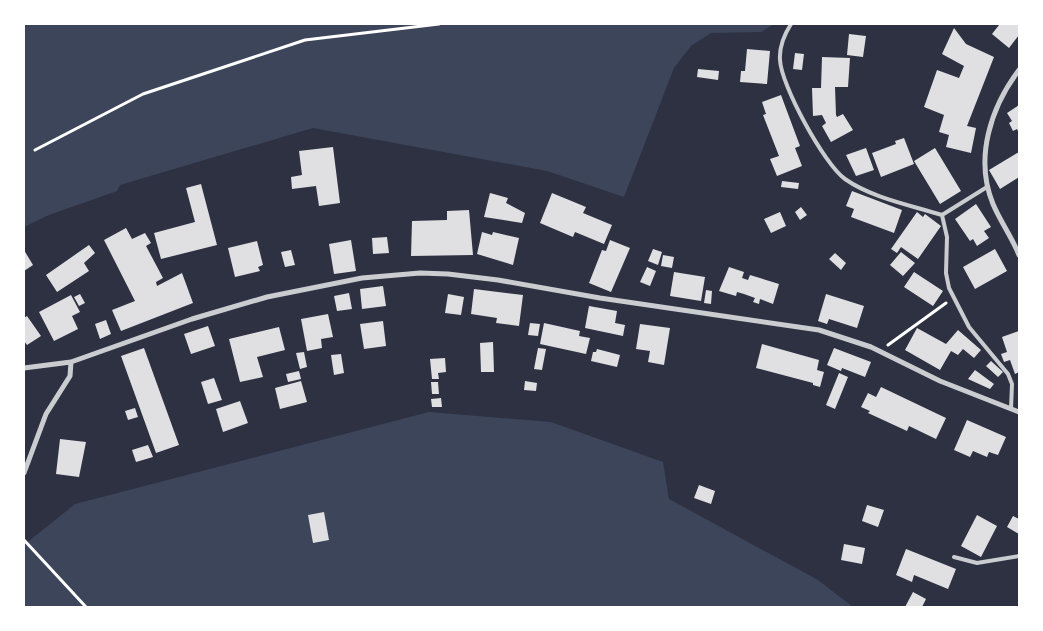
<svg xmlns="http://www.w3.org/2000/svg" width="1043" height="631" font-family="'Space Grotesk',sans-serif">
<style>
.green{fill:#3c4559}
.building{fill:#e0e0e3}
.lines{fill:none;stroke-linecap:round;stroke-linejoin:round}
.path{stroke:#fff;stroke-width:3}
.service{stroke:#caccd0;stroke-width:4}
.minor{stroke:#caccd0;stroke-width:5}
</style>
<rect width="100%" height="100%" fill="#2d3142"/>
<!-- green -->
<path class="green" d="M24,24H774L761,32L711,33L691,46L674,68L624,197L547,171L313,128L120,185L117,191L49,215L24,227Z
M429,412L551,422L663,462L669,499L818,580L853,607H24V545L75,504Z"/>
<!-- building -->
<path class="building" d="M997,24H1019V35L1009,48L992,34L999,25Z
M954,28L966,44L994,57L967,126L976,128L971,153L946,147L949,135L939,132L944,115L924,107L937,70L959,78L964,66L942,54Z
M849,34L866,36L863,57L847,55Z
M747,49L770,51L767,84L740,82L741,71H745Z
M795,53L804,54L802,70L793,69Z
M822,57L850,58L848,87H835L836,115L837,117L843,114L853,130L831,142L822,126L826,123L822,115L813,116L812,88H821Z
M698,69L719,71L718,80L697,77Z
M781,95L800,146L795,148L802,166L777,176L770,159L779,156L763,115L766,114L762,102Z
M1019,105V133L1017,129L1013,131L1009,123L1012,121L1007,113Z
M904,138L914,164L881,177L872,153L896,144L895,141Z
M333,147L340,203L319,206L316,186L292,189L291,177L302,175L299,151Z
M866,148L874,170L856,176L846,155Z
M935,148L961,191L940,204L914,161Z
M1019,152V177L1000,189L989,170Z
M782,181L799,183L798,189L781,187Z
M201,184L217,245L161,259L154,233L195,222L186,188Z
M852,191L902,210L894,233L851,217L854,209L846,206Z
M490,193L508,198L506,203L525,213L522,223L484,217Z
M552,193L586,207L583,213L612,225L604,244L575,232L573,237L540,223Z
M976,204L991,227L984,231L989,238L977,246L973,239L970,241L955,219Z
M801,207L807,215L800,220L795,212Z
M469,210L473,255L411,256L412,221L447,220V211Z
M780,212L786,226L771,233L764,219Z
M917,212L923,217L925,214L941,226L918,259L901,247L897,253L891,249Z
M126,228L132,239L145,233L151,243L146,246L163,278L156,282L157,286L182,273L193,303L121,331L112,310L135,301L104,240Z
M482,232L492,235L493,232L519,238L513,265L477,254Z
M387,237L389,253L373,254L372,238Z
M351,240L356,271L334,274L329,244Z
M610,240L630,248L611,292L589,283L602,250L606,251Z
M257,241L263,265L258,267L260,271L235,277L228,248Z
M89,245L95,253L84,263L89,271L57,292L46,275Z
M653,249L662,252L658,265L648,261Z
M995,249L1007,271L975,289L963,267Z
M24,250L33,265L24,271Z
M291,250L295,265L285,267L281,252Z
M901,252L915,263L903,276L890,265Z
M835,253L846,263L841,270L829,259Z
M663,255L674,257L672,268L661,266Z
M647,267L656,271L650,286L640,282Z
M729,267L744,272L742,278L748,280L750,275L779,284L773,304L760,299L759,304L753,302L755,298L744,294L737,292L736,296L719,291Z
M674,272L705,277L701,301L670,296Z
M914,272L943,291L933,306L904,287Z
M383,286L386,306L362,309L360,289Z
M474,289L523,295L519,326L496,323L497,318L471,314Z
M706,290L712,291L711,304L704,303Z
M349,293L352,309L337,311L334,296Z
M80,294L85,303L79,306L74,297Z
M448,294L464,297L461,315L445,313Z
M826,294L864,306L857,328L829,319L827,324L818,321Z
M71,295L80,312L72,316L78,329L54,341L39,312Z
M589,306L617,311L615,323L625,325L623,336L585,328Z
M328,314L333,337L321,339L322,348L307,351L301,319Z
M27,316L41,336L27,345L24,341V318Z
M106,320L111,334L100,339L95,324Z
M383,321L386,346L364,349L360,324Z
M530,323L540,324L538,336L528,335Z
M544,323L580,331L579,336L590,338L586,354L540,344Z
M640,324L670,328L664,365L648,362L650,351L636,349Z
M208,326L215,346L191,354L184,334Z
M279,327L285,350L257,357L263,377L240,382L229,339Z
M917,328L946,344L958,330L981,350L974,358L963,349L958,355L951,351L940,370L905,350Z
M1019,331V372L1015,374L1010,360L1004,362L1001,354L1007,352L1002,337Z
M493,342L494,372H481L480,343Z
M762,344L819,360L817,370L824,372L820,387L813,385V383L756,368Z
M144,348L179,445L156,453L121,356Z
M538,348L546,349L542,370L534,369Z
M834,348L871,362L865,377L842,368L841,371L827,365Z
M597,349L620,355L617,367L591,361L593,352H596Z
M304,352L307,367L300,369L296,353Z
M341,354L344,373L334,375L331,355Z
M445,358L446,372L438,373L439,379H432L430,359Z
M991,361L1003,372L998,377L986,366Z
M975,370L994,384L990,389L968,379Z
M299,371L301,379L288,382L286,374Z
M839,373L848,377L835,409L826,405Z
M214,378L222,400L208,404L201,382Z
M301,381L307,402L280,409L275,388Z
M525,381L537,383L536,391L524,390Z
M431,382H438L439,394H432Z
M881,387L946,418L936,439L909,426L907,431L868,413L870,411L861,407L868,393L876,397Z
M441,398L442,407H432L431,399Z
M240,401L248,423L223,432L216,409Z
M135,408L138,417L128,420L125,411Z
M967,420L1006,437L998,455L989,452L987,457L973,451L970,457L954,450Z
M60,439L86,442L79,477L56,474Z
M148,445L153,457L136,462L132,450Z
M699,485L715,491L711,504L694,498Z
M867,505L884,510L878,527L862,521Z
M324,512L329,540L313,543L308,515Z
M977,515L997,526L981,557L961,546Z
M1013,516L1019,519V534L1007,527Z
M844,544L865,548L862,564L841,560Z
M906,549L956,569L948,589L914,575L912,582L896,575Z
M913,592L926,599L922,607H905Z"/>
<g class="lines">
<!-- path -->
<path class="path" d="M35,150L143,94L305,40L439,24
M888,345L946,303
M24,540L86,607"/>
<!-- service -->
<path class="service" d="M791,24C784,35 779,47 780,60C781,85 824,164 845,179C872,198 910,205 942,215L987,187
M942,215L947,237L946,273L949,288L969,327L1008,374L1012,384L1011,409
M954,557L977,563L1019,556"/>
<!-- minor -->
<path class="minor" d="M1019,70C991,107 974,158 993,204C1000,221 1012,237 1019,255
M24,368L71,362L192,319L267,297L362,278L420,273L448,274L498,280L600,298L819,330L871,347L940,381L1019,412
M24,473L46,414L70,376L71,362"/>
</g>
<!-- border -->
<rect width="1043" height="631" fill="none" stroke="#ffffff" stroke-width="50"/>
</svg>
